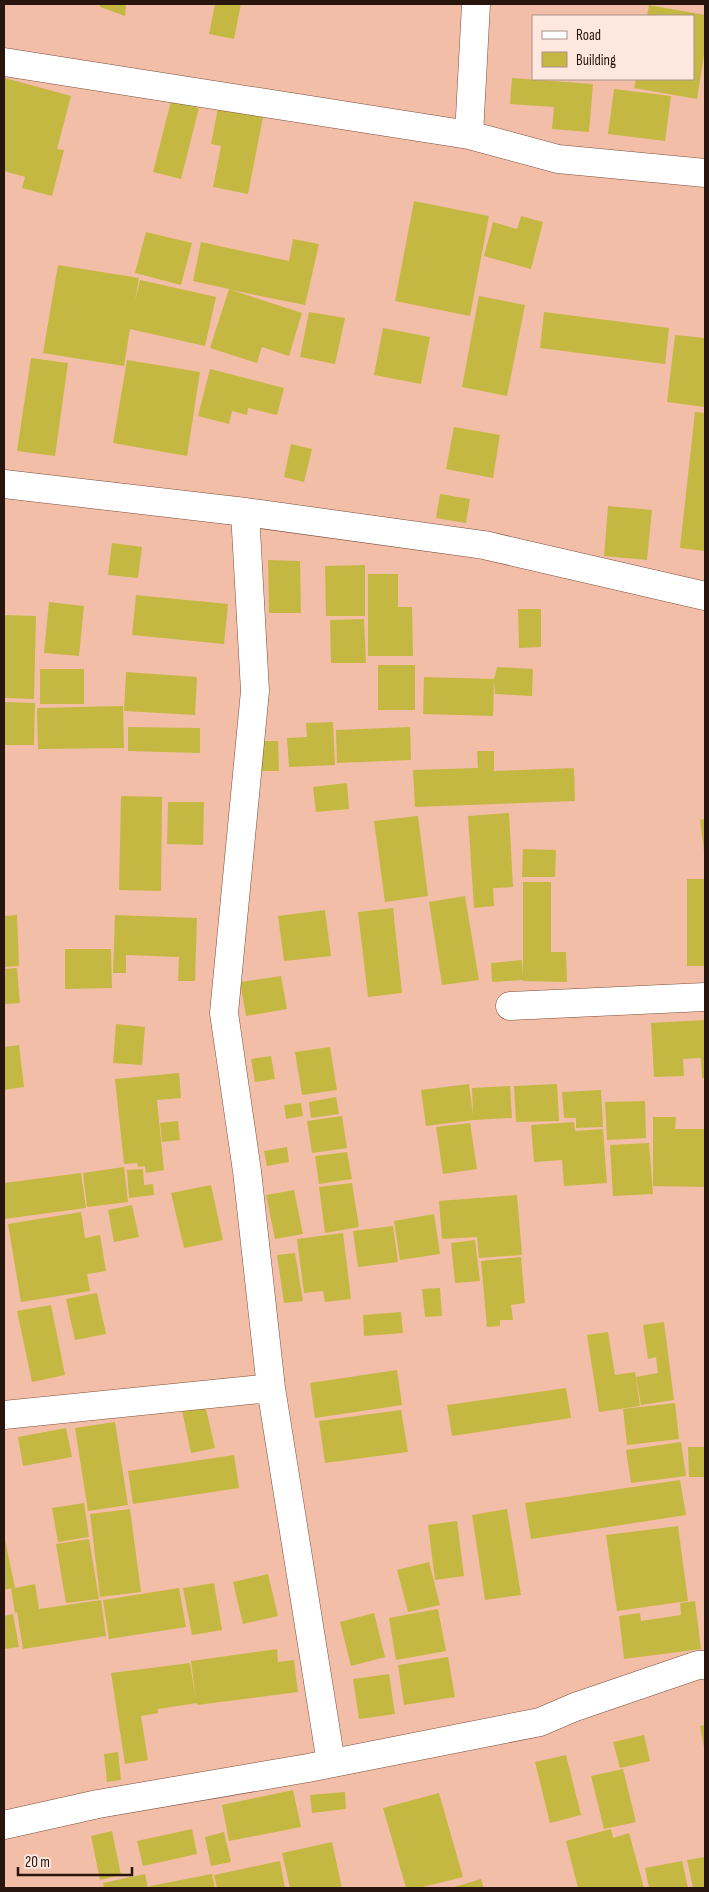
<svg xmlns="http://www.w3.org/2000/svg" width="709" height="1892" font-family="'Sofia Sans Condensed',sans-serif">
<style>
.building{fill:#c4b842}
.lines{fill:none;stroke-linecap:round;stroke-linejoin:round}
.street-casing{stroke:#7b4d3a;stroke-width:29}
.street{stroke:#fff;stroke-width:28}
</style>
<rect width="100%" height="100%" fill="#f3bea8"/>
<!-- building -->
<path class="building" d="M100,4H126L125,16L100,7Z
M215,4H241L234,39L209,34Z
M649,5L705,15V49L697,99L634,88L636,79H693V16H647Z
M5,78L71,96L57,149L64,150L52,196L22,188L25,177L4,171Z
M512,78L593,84L589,132L552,129L554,107L510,104Z
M614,89L671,96L665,141L608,134Z
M171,101L199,108L181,179L153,172Z
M218,108L263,117L248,194L213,187L221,146L211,144Z
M414,201L489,216L470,316L395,301Z
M521,216L543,222L531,269L484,256L493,222L517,229Z
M146,232L192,243L181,285L135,273Z
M293,239L319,244L305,305L231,290L302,313L289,356L262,347L257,363L210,348L229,289L193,281L201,242L289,261Z
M58,265L139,278L135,301L140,280L216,297L205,346L130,329L124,366L43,353Z
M479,296L525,305L507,396L462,387Z
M309,312L345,318L335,364L300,357Z
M544,312L669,328L665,364L540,348Z
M383,328L430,337L421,384L374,375Z
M675,335L705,338V407L667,402Z
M31,358L68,363L55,456L17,451Z
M127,360L200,372L187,456L113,443Z
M210,369L284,388L277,415L248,408L247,415L232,411L229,424L198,416Z
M695,412L705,413V551L680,548Z
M454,427L500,435L493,478L446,469Z
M291,444L312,449L304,482L284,477Z
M440,494L470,499L466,523L436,518Z
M608,506L652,510L647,560L604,556Z
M112,543L142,547L138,578L108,575Z
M268,560L300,561L301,613H269Z
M365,565V616H326L325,566Z
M368,574H398V607H412L413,656H368Z
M136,595L228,604L224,644L132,635Z
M49,602L84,606L79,656L44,653Z
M518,609H541V647L519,648Z
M4,615L36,616L34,699L4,698Z
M364,619L366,663H331L330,620Z
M378,665H415V710H378Z
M497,667L533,669L532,696L495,694L494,682L493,716L423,714L424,677L494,679Z
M40,669H84V704H40Z
M126,672L197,677L195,715L124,711Z
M4,702L35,703L34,745H4Z
M123,706L124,748L38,749L37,708Z
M333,722L335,765L289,767L287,738L307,737L306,723Z
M128,727L200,728V753L128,751Z
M410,727L411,760L337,763L336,730Z
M262,741H278L279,771H262Z
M477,751H494V771L574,768L575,801L415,807L413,770L478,768Z
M347,783L349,809L316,812L313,787Z
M121,796L162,797L161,891L119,890Z
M168,802H204L203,845L167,844Z
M509,813L513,887L493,888L494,906L474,908L468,816Z
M418,816L428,896L385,902L374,821Z
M705,819V851H704L700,820Z
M523,849L556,850L555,877H522Z
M687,879H705V966H687Z
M523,882H551V952H566L567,982L523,981V980L492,982L491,963L522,960L523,978Z
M465,896L479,980L442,985L429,902Z
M393,908L402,993L368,997L358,912Z
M325,910L331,956L284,961L278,916Z
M17,915L19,966L4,967V916Z
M115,915L197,918L195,981H178L179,957L126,955V973H113Z
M65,949H111L112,988L65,989Z
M17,968L20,1003L4,1004V969Z
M281,976L287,1009L246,1016L240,982Z
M705,1020V1078H702L701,1058L683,1059L684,1076L654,1077L651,1023Z
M116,1024L145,1027L142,1065L113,1063Z
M19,1045L24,1087L4,1090V1047Z
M330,1047L337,1090L302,1095L295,1052Z
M271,1056L275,1079L255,1082L251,1059Z
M179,1073L181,1098L157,1100L164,1170L146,1173L145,1166L138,1167L137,1163L124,1164L115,1079Z
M469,1084L473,1115L472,1088L510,1086L512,1118L474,1120L426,1126L421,1090Z
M557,1084L559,1121L516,1122L514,1086Z
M601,1090L603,1127L576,1128V1118H564L562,1092Z
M336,1097L339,1114L311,1118L309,1102Z
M645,1101L646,1138L607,1140L605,1102Z
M301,1103L303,1116L286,1119L284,1105Z
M342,1116L347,1148L312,1153L307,1121Z
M653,1117H676L675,1129H705V1187L653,1186Z
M178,1121L180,1140L162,1142L160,1123Z
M574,1122L575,1131L603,1129L607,1183L564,1186L562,1160L534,1162L531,1125Z
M470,1123L477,1169L443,1174L436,1127Z
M649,1143L653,1194L613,1196L610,1145Z
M287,1147L289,1162L267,1166L264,1151Z
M347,1152L352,1179L319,1184L315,1156Z
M124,1167L128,1202L87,1207L83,1173Z
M143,1169L144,1185L153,1184L154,1195L129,1198L127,1170Z
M81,1173L86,1208L4,1219V1183Z
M352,1183L359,1227L325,1233L319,1187Z
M211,1185L223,1240L184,1248L171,1193Z
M294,1190L303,1234L275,1239L266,1195Z
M517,1195L522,1255L479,1258L477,1237L442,1239L439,1201Z
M132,1205L139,1237L114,1242L108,1210Z
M81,1212L85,1238L100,1235L106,1271L87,1274L90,1291L21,1302L8,1224Z
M434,1214L440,1254L400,1260L394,1221Z
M393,1226L398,1262L358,1267L353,1231Z
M343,1233L351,1299L325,1302L323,1291L304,1293L297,1239Z
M475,1240L480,1281L455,1283L451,1243Z
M295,1253L303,1301L284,1303L277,1255Z
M521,1257L525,1303L511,1305L513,1320H500V1326L487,1327L481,1261Z
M440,1288L442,1316L425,1317L422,1289Z
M97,1293L106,1334L75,1340L66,1299Z
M51,1305L65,1375L32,1382L17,1311Z
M401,1312L403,1333L364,1336L363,1315Z
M664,1322L674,1400L641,1405L636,1377L658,1373L656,1357L648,1359L643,1325Z
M608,1332L615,1375L635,1372L640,1406L599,1412L587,1335Z
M397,1370L402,1405L315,1418L310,1383Z
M566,1388L571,1418L452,1436L447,1405Z
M675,1403L679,1439L627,1445L623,1409Z
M205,1405L215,1448L191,1453L182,1410Z
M401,1410L408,1452L325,1463L319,1421Z
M115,1422L128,1505L88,1511L75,1428Z
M66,1428L72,1457L23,1466L18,1437Z
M681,1442L686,1476L631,1483L626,1450Z
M688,1447H705V1477H689Z
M234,1455L239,1488L133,1504L128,1471Z
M680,1480L686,1515L531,1539L525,1503Z
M84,1503L89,1537L58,1542L52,1508Z
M130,1509L141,1592L100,1597L90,1514Z
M507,1509L521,1595L485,1600L472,1515Z
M457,1521L464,1576L435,1580L428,1525Z
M678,1526L688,1601L617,1611L606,1535Z
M89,1539L99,1599L66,1603L56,1544Z
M4,1540H5L15,1588L35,1584L39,1609L101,1600L106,1636L23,1649L17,1612L15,1613L11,1588L4,1590Z
M429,1562L440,1605L408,1612L397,1570Z
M268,1574L278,1616L243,1624L233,1582Z
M214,1583L222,1630L192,1635L183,1588Z
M179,1588L186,1627L109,1639L103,1600Z
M695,1601L701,1649L624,1659L619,1616L640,1613L641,1621L681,1615L680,1603Z
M438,1609L446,1651L396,1660L389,1618Z
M374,1613L385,1657L351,1666L340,1622Z
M13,1614L19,1647L4,1649V1616Z
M277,1649L278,1662L294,1660L298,1692L197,1705V1703L158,1709V1713L141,1716L148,1760L125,1764L111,1673L190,1663L196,1701L191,1661Z
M448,1657L455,1697L404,1705L398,1665Z
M389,1674L395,1714L359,1719L353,1679Z
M705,1725V1747H704L700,1726Z
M644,1735L650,1761L620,1768L613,1742Z
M118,1752L121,1780L107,1782L104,1754Z
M566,1755L581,1815L550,1823L535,1762Z
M623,1769L636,1822L604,1829L591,1776Z
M293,1790L301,1827L229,1841L222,1805Z
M345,1792L346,1809L312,1813L310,1795Z
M439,1793L463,1877L419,1888H406L383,1808Z
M192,1829L197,1854L143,1866L137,1841Z
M611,1829L613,1838L629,1833L644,1888H578L566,1841Z
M112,1831L121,1875L100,1880L91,1836Z
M224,1832L231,1862L211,1866L205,1837Z
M332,1842L342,1888H290L282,1853Z
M705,1857V1888H693L687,1860Z
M280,1861L285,1888H217L214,1875Z
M682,1861L688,1888H649L645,1868Z
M145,1874L148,1888H104L103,1883Z
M212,1874L215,1888H151L150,1886Z
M481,1879L484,1888H451Z"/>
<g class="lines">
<defs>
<path id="street" d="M4,62L469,135L558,159L705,173
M469,135L476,4
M4,484L245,512L484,545L705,596
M245,512L255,691L224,1013L247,1171L271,1388L331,1763
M510,1006L705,997
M4,1415L271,1388
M4,1825L98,1804L308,1768L540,1722L575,1707L698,1665H705"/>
</defs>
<!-- street casing -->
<use href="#street" class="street-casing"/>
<!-- street -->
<use href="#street" class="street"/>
</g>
<!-- border -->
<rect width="709" height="1892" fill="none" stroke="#28150d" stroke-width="10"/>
<!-- legend -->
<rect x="532" y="15" width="162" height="65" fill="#fee7de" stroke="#a8938a"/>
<rect x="542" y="31" width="25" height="8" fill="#ffffff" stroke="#a8938a"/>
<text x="576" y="40" font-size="15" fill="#28150d">Road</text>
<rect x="542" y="52" width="25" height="15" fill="#c4b842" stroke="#a8938a"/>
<text x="576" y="65" font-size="15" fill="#28150d">Building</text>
<!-- scale -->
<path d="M18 1867v8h114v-8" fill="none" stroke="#28150d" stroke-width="2.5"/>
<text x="25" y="1867" font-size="15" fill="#28150d" stroke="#fee7de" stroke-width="4" paint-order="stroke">20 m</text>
</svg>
